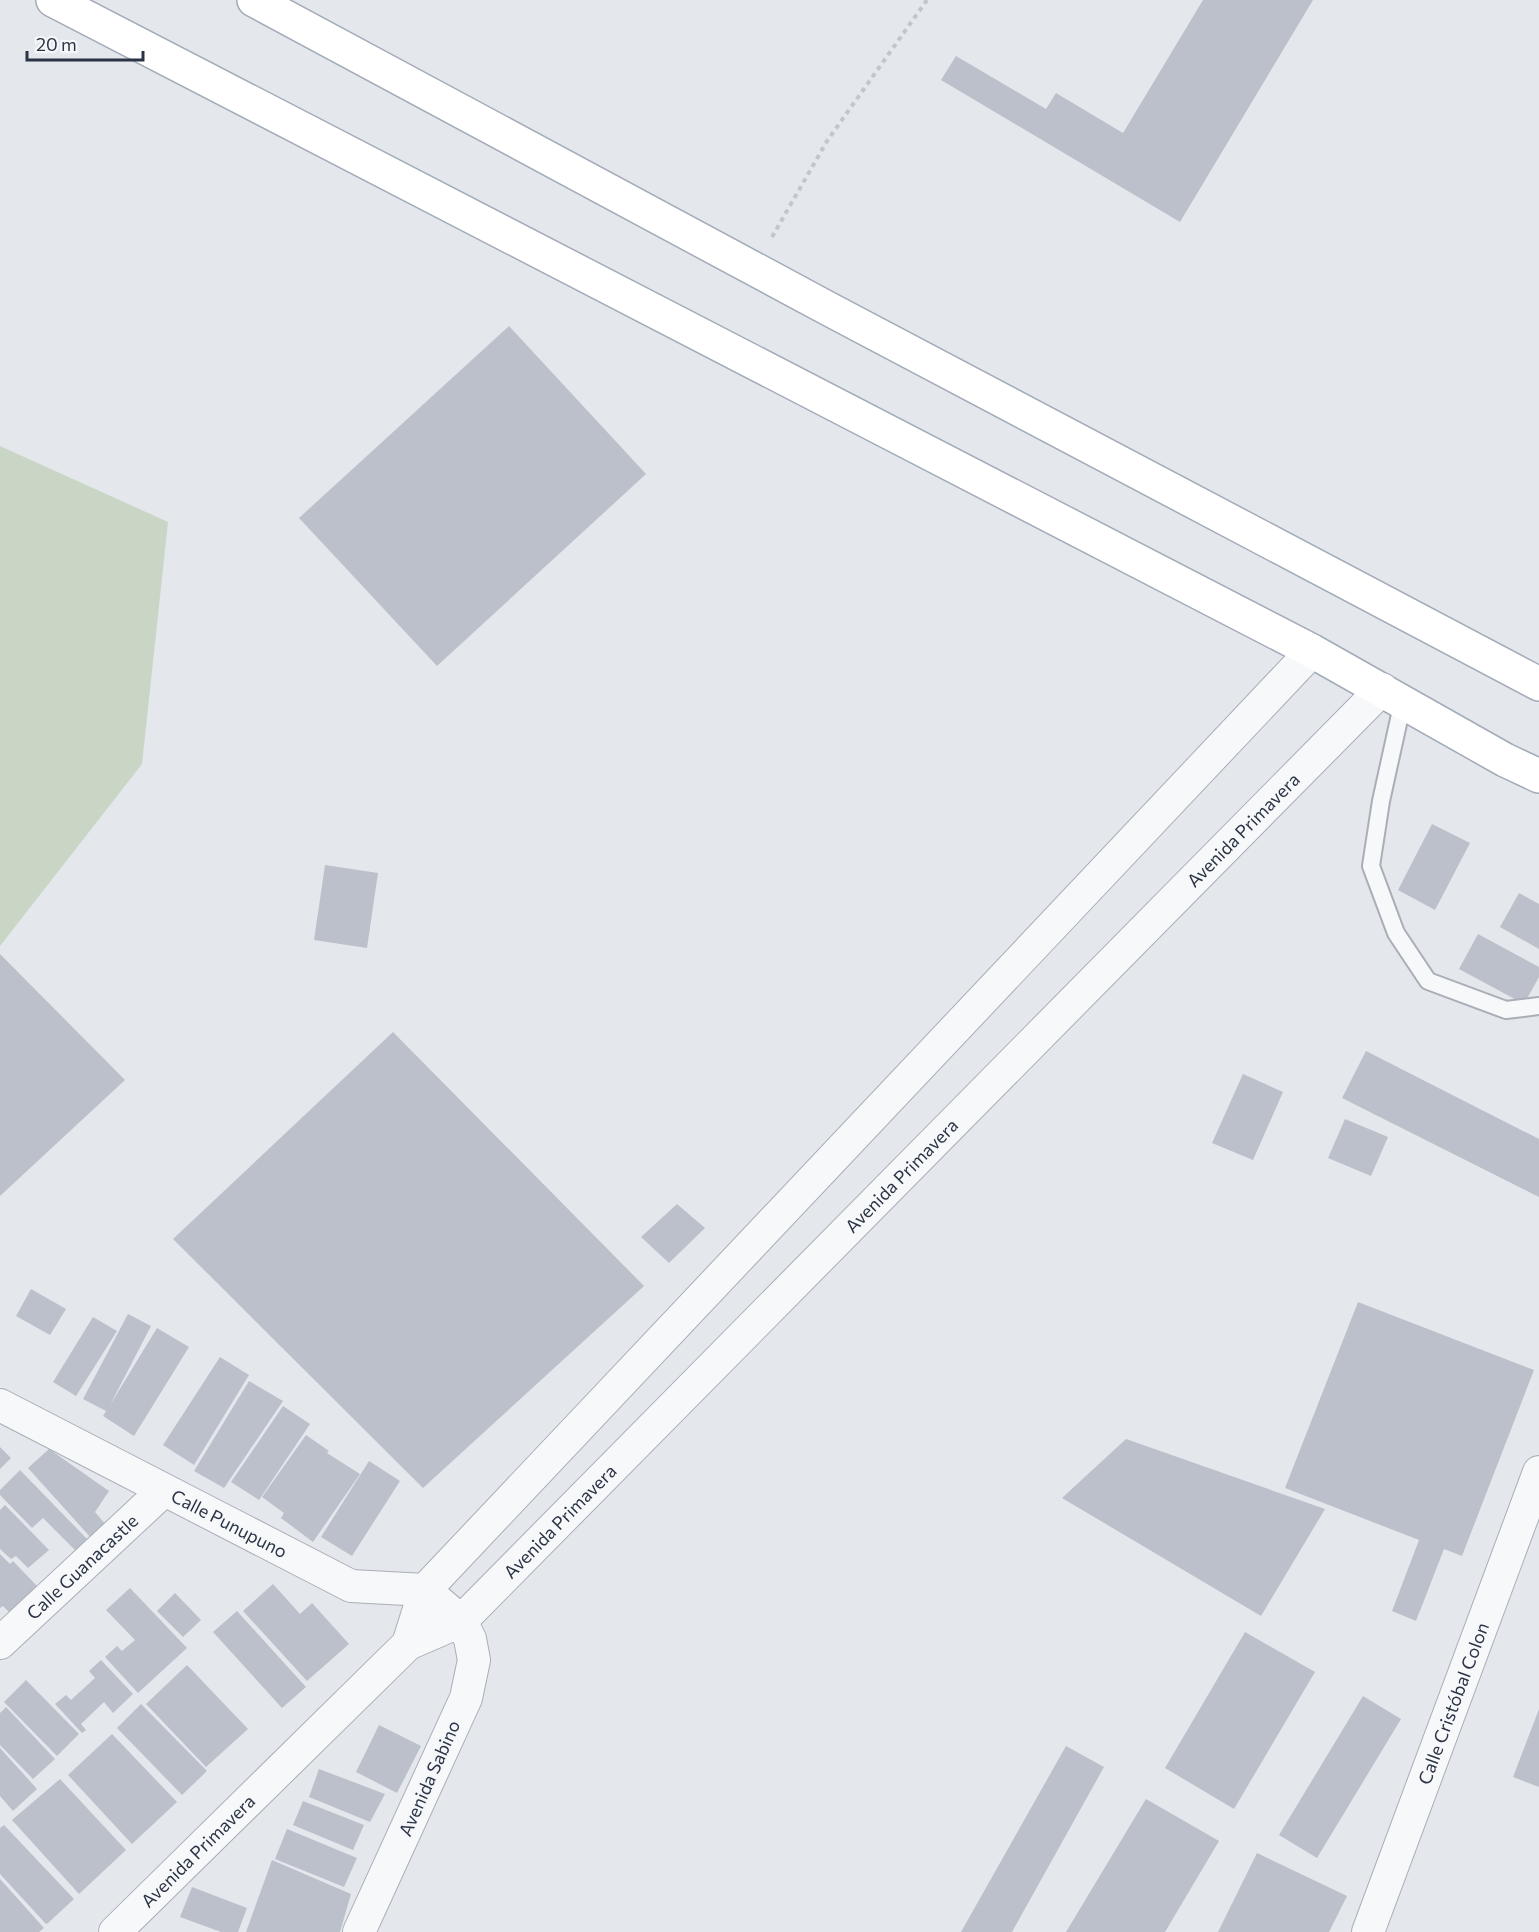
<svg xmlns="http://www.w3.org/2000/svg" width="1539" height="1932" font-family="Commissioner,sans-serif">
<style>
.green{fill:#c9d6c5}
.building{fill:#bbc0ca}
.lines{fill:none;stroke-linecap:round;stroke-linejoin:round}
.lane-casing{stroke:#a9aeb7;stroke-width:20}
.street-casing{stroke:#a9aeb7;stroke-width:34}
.primary-casing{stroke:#a3abb8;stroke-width:36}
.path{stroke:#c2c5cb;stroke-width:4;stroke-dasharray:4.5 4.5;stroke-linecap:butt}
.lane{stroke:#f7f8fa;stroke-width:16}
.street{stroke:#f7f8fa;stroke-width:32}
.primary{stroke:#fff;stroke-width:33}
.labels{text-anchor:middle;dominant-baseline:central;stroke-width:4.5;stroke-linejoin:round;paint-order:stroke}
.street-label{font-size:18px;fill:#2b3445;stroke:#f4f6f9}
</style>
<rect width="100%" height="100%" fill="#e4e7ec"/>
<!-- green -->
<path class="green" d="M0,446L168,522L142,764L0,946Z"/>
<!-- building -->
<path class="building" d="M1203,0H1313L1180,222L941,80L956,56L1046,109L1056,93L1123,133Z
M509,326L646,474L437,666L299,518Z
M1432,824L1470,843L1435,910L1398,890Z
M325,865L378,873L367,948L314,940Z
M1519,893L1539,904V949L1500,927Z
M1478,934L1539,967V977L1524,1004L1459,969Z
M0,954L125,1080L0,1196Z
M393,1032L644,1286L423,1488L173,1239Z
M1366,1051L1539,1139V1197L1342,1098Z
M1243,1074L1283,1092L1253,1160L1212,1143Z
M1345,1119L1388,1137L1371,1176L1328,1158Z
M677,1204L705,1228L669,1263L641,1237Z
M31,1289L66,1309L50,1335L16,1316Z
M1358,1302L1534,1370L1462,1556L1444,1549L1416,1621L1392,1611L1419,1540L1285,1488Z
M128,1314L151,1326L110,1405L157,1328L189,1347L134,1436L103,1416L106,1411L83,1399Z
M93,1317L117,1331L76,1396L53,1382Z
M220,1357L249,1375L194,1465L163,1445Z
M249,1381L283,1401L224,1488L194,1471Z
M283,1406L310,1424L259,1500L231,1482Z
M306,1435L329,1451L327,1453L360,1474L313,1542L281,1518L284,1513L262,1497Z
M1126,1439L1325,1509L1261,1616L1062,1498Z
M0,1447L11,1458L0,1469Z
M49,1449L109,1491L95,1512L107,1526L92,1539L28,1468Z
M369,1461L400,1481L352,1556L321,1537Z
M20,1470L87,1539L76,1551L43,1518L32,1528L0,1495V1490Z
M5,1505L49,1550L28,1568L16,1556L11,1559L0,1549V1510Z
M0,1554L10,1564L13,1561L37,1586L10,1613L3,1606L0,1608Z
M273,1584L300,1614L312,1603L349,1644L307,1681L243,1611Z
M130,1588L187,1648L138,1693L105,1657L117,1646L122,1651L135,1640L106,1610Z
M175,1593L201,1620L183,1637L157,1611Z
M237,1611L306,1687L282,1708L213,1632Z
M1245,1632L1315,1672L1234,1809L1165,1768Z
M101,1660L133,1694L113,1713L104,1702L81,1724L86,1730L82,1733L55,1704L66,1695L71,1700L95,1678L89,1671Z
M187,1665L248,1729L206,1767L146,1704Z
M26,1680L79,1734L57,1756L4,1702Z
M1363,1696L1401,1719L1317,1858L1279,1835Z
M141,1704L207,1771L182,1795L117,1728Z
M6,1707L55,1759L33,1779L0,1745V1713Z
M1539,1709V1787L1513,1777Z
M379,1725L421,1746L397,1793L356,1772Z
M112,1734L177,1802L132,1844L68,1775Z
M1066,1746L1104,1767L1012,1932H961Z
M0,1748L37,1789L13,1811L0,1796Z
M319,1769L385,1794L370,1822L309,1797Z
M60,1779L126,1850L79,1894L12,1820Z
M1146,1799L1219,1841L1165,1932H1066Z
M303,1801L364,1825L353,1850L293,1825Z
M4,1825L74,1899L48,1923L46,1924L0,1874V1828Z
M287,1829L357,1858L344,1887L275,1859Z
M1257,1853L1347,1896L1329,1932H1218Z
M272,1860L351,1894L340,1932H246Z
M0,1879L44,1928L39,1932H0Z
M192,1887L247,1908L238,1932H221L180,1917Z"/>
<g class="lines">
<defs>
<path id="lane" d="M1403,701L1381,801L1371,866L1396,933L1428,981L1506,1010L1539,1006"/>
<g id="street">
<path id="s1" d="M0,1405L351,1586L425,1590L461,1621L470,1639L474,1660L466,1698L359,1932"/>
<path id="s2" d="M0,1643L163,1491"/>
<path d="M408,1644L425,1590L1312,651"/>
<path id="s3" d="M115,1932L408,1644L461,1621L1382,689"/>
<path id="s4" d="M1368,1932L1539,1472"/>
</g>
<path id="primary" d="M53,0L1312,651L1505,760L1539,776
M254,0L827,308L1539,684"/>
</defs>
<!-- lane casing -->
<use href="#lane" class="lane-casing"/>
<!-- street casing -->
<use href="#street" class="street-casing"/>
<!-- primary casing -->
<use href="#primary" class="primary-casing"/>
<!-- path -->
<path class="path" d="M772,237L827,141L927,0"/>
<!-- lane -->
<use href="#lane" class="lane"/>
<!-- street -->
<use href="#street" class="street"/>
<!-- primary -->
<use href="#primary" class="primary"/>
</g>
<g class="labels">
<!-- street labels -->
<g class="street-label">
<text stroke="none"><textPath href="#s3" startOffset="1581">Avenida Primavera</textPath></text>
<text stroke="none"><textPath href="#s3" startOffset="1095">Avenida Primavera</textPath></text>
<text stroke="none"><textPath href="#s3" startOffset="609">Avenida Primavera</textPath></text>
<text stroke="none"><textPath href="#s1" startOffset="258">Calle Punupuno</textPath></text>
<text stroke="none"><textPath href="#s2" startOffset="112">Calle Guanacastle</textPath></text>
<text stroke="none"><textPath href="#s4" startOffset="244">Calle Cristóbal Colon</textPath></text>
<text transform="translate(429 1778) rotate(-66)">Avenida Sabino</text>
<text stroke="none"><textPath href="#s3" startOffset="116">Avenida Primavera</textPath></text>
</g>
</g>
<!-- scale -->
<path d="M27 51v9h116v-9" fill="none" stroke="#2b3445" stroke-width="3"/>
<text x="36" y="51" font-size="18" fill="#2b3445" stroke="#f4f6f9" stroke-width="4.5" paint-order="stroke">20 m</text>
</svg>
